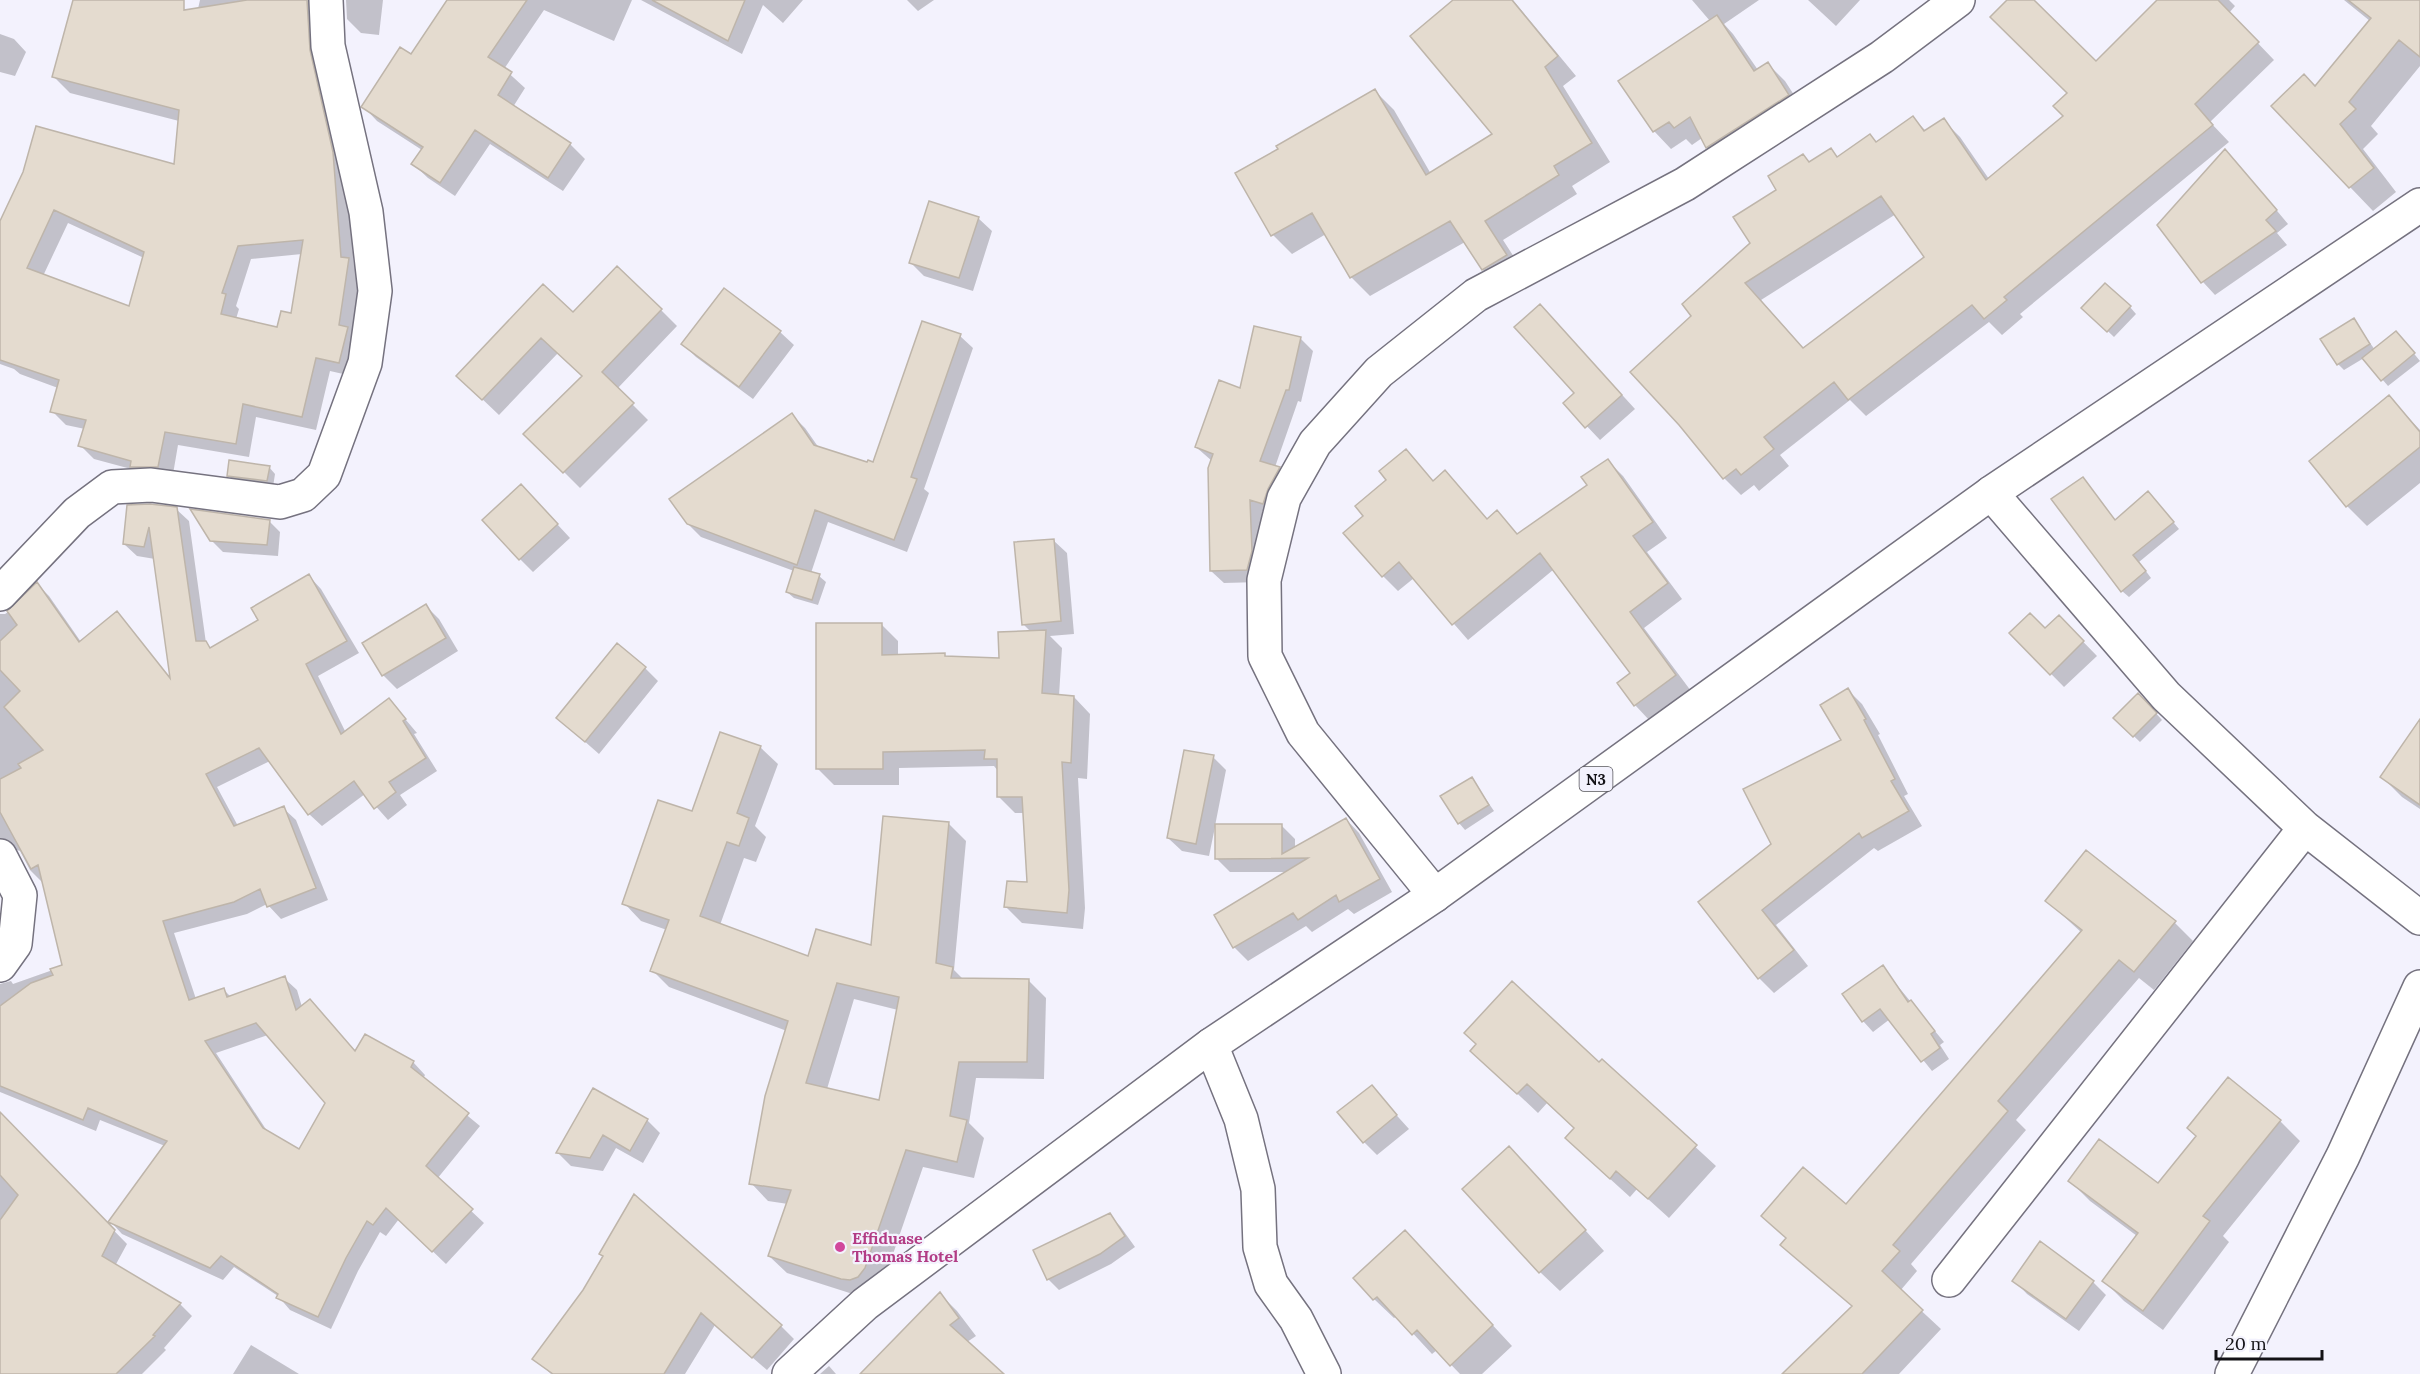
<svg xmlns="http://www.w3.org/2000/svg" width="2420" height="1374" font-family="Lora,serif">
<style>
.shadow{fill:#0003;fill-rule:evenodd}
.building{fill:#e4dbcf;stroke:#beb5aa;stroke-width:1.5;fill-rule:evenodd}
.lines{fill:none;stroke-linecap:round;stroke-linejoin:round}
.minor-casing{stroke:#75727f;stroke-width:36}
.major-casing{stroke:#75727f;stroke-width:36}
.minor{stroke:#fff;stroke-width:33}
.major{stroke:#fff;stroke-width:33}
.hotel-dot{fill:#d1479c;stroke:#f3f2fd;stroke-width:2}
.labels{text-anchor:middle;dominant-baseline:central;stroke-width:4.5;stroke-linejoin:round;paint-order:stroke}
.shield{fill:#f3f2fd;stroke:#56555b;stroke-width:1.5}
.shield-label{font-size:15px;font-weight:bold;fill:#131216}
.hotel-label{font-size:16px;font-weight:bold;fill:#b23c85;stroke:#f3f2fd;text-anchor:start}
</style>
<rect width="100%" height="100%" fill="#f3f2fd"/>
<!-- shadow -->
<path class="shadow" d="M75,0H183L185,65L200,0H328L346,166L354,265L362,273L352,376L330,371L316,430L256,417L249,457L178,445L172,480L94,459L80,445L85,429L66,425L52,411L58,388L20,374L14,369L0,364V223L175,166L179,121L70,93L54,77ZM68,223L144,258L130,308L43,276ZM302,254L292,315L278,329L236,319L239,309L236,306L251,259Z
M346,0H383L379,35L361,33L347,19Z
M462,0H632L614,41L544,10L504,69L525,88L513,107L570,144L585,159L563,191L490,144L455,196L428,178L413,164L422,150L377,121L363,106L423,77Z
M641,0H803L783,23L763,5L742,54Z
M907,0H934L918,11Z
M1455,0H1513L1576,76L1563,86L1610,162L1572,186L1577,194L1503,240L1525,274L1502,289L1483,270L1465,242L1370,296L1351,277L1326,234L1292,254L1273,235L1280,150L1375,91L1394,110L1431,174L1495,135Z
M1692,0H1759L1724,24L1733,34L1758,70L1768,64L1785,81L1805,112L1724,165L1707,148L1702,138L1692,145L1686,139L1671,149L1654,131L1620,81L1710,21Z
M1808,0H1860L1836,26Z
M2010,0H2032L2096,64L2159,0H2229L2235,6L2229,13L2274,60L2210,122L2229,142L2020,314L2023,317L2002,335L1989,322L1866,416L1850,400L1780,455L1789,466L1759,491L1754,485L1741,495L1724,478L1680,424L1693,316L1752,244L1778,190L1803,156L1810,163L1830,150L1839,158L1877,143L1913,118L1927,132L1943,120L1960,137L1989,179L2065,116L2069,93ZM1896,214L1926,257L1804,349L1761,300Z
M2344,0H2420V66L2371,126L2378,134L2363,149L2396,192L2373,211L2350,187L2316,88L2370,21Z
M0,34L14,39L26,52L15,76L0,72Z
M2238,164L2288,224L2277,233L2287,245L2215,295L2203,282L2159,225Z
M978,218L992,231L973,291L924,276L911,263Z
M724,290L780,332L794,345L753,399L696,357L683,344Z
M2130,307L2136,314L2114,337L2090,314Z
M661,310L677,326L617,389L648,420L580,488L526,434L583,377L558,353L499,415L458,376L573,314Z
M1553,319L1635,409L1600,440L1565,403L1576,393Z
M2354,320L2375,350L2402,339L2420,361L2388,386L2364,358L2344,370L2338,364Z
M960,336L973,348L924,489L929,493L907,552L828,522L811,573L819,576L826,582L818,605L794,598L787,592L794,571L701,537L688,524L792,415L805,428L819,448L868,464H874Z
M1300,338L1313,351L1301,402L1298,401L1275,467L1279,469L1291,481L1276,516L1262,511L1264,564L1260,582L1224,583L1211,571L1212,461L1196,447L1241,390Z
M2389,397L2420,430V483L2367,526L2347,506Z
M1406,451L1434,482L1445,472L1488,520L1497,512L1518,535L1589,485L1608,461L1623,476L1667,538L1647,552L1682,599L1644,628L1691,691L1650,721L1635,705L1632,673L1553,570L1468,640L1414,578L1398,591L1383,576L1365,516Z
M269,467L275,474L273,487L235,482L229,476Z
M2083,478L2116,521L2154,499L2179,529L2139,562L2151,578L2129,597L2122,591Z
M534,499L570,538L533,572L520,559Z
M128,506L176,509L189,521L206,643L212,649L260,620L309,576L321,589L359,653L318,676L346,733L389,700L417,733L414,734L437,771L400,795L407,805L388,820L365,794L322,826L309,814L270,761L217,787L238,826L283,808L296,820L328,900L281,919L267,904L247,914L174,933L196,999L224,990L231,997L284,978L297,990L302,1007L356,1053L413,1062L425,1075L423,1079L480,1126L437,1179L484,1223L446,1264L399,1219L386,1236L380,1232L358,1271L331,1329L290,1310L278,1296L234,1267L223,1280L122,1234L110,1221L165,1146L100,1120L96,1131L0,1092V984L11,981L13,984L64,966L42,882L30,870L20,851L14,849L0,855V614H5L14,608L37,584L49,596L81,642L117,613L171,679L155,559L137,556L124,544ZM268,1035L327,1103L299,1151L269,1134L216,1053Z
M269,521L280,532L278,556L223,552L211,540Z
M1053,540L1067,553L1074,634L1050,636L1062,648L1059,696L1074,697L1090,714L1087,779L1078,778L1085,908L1083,929L1022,923L1006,907L1028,884L1024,813H1015L998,796V771L994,766L899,768V785H834L818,769L881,624L898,641V656L944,655L947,658L1001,660L1031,632L1023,624Z
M426,606L439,619L458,651L397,689L383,675L364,643Z
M2059,617L2097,656L2064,687L2011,633L2045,630Z
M645,668L658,681L599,754L558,718Z
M1848,690L1862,704L1880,734L1878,735L1908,794L1904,796L1922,826L1878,851L1874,848L1776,925L1808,966L1774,993L1759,978L1700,903L1773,844L1843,741Z
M2145,701L2162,720L2140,742L2115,718Z
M2420,730V809L2402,797L2382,777Z
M760,747L778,764L755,826L766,837L756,862L744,858L720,925L809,958L872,947L948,823L966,841L954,970L963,979L1028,980L1046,998L1044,1079L976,1078L969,1123L984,1138L974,1178L923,1167L882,1286L859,1296L787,1273L769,1256L788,1204L768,1201L751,1183L787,1031L669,987L652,970L667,930L641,921L624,903L693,813ZM854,999L898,1010L881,1101L827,1089Z
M1213,757L1226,770L1215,826L1281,825L1295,839V848L1346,819L1359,833L1392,892L1354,914L1348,909L1312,932L1306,926L1248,961L1235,948L1216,915L1289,872H1230L1217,859L1215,827L1209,856L1182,851L1168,838Z
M1472,779L1494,811L1465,830L1459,823Z
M2086,852L2175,923L2193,941L2154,990L2139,978L2016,1120L2026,1130L1911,1264L1917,1271L1900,1291L1941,1329L1899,1374H1800L1853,1307L1782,1244L1787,1239L1763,1216L1846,1206L2082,933L2047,901Z
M1882,967L1944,1042L1940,1045L1949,1059L1932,1071L1890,1019L1873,1032L1863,1021Z
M1472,1051L1599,1064L1602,1061L1716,1166L1669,1218L1637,1189L1630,1197L1587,1158L1576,1128L1548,1102L1538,1113Z
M2228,1079L2280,1121L2300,1141L2223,1236L2229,1242L2163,1330L2124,1301L2104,1281L2137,1236L2090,1201L2070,1181L2158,1185L2197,1136Z
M1371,1087L1409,1129L1377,1155L1364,1142Z
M593,1090L647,1120L660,1133L643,1163L616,1148L603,1171L571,1166L558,1153Z
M0,1114L127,1244L115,1266L180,1304L192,1316L164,1348L166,1350L142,1374H0Z
M1529,1168L1604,1251L1560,1291L1540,1272Z
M1109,1215L1120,1226L1135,1247L1111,1264L1059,1290L1048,1279Z
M1425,1252L1512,1346L1482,1374H1460L1437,1350L1432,1354L1397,1316L1394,1318L1374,1299Z
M2014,1280L2093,1282L2106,1295L2079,1331L2027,1294Z
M584,1291L781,1326L794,1339L767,1370L715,1325L685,1374H551L534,1358Z
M940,1294L957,1311L976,1336L967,1342L1002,1374H860Z
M251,1345L299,1374H233Z
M829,1366L836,1374H820Z"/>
<!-- building -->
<path class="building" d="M73,0H184V10L247,0H307L310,50L333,152L341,257L349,258L339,325L348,327L339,363L316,358L302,417L243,404L236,444L165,432L158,467H130L131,461L78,446L86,420L50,412L59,380L0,360V221L23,172L36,126L174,164L179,110L52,77ZM54,210L144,252L129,306L27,268ZM303,240L291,313L281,311L277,327L221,314L226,294L222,293L238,246Z
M447,0H527L488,57L512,72L498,95L571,143L548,178L475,130L440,183L411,164L423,147L361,107L400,47L411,54Z
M652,0H745L728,41Z
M1453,0H1512L1558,56L1545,67L1592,143L1554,166L1559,175L1485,221L1507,255L1482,270L1450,221L1350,278L1312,213L1271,236L1235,173L1278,149L1276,146L1375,89L1426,175L1492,134L1410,36Z
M2007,0H2034L2096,61L2157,0H2218L2259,42L2195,104L2213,125L2004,297L2007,300L1984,319L1972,305L1848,400L1834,382L1764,437L1774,449L1741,475L1736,469L1723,479L1679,425L1630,372L1691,316L1682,304L1750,243L1733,217L1776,190L1768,176L1803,154L1809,162L1831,148L1837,157L1870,134L1876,142L1913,116L1924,131L1944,118L1986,180L2063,116L2053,106L2067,93L1990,17ZM1881,196L1924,257L1803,348L1745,283Z
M2348,0H2420V57L2399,40L2349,102L2356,109L2340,124L2374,168L2349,188L2271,106L2304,74L2315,86L2371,18Z
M1717,15L1754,71L1768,62L1789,95L1706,148L1690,117L1674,128L1669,122L1653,132L1618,81Z
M2225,149L2277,210L2266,220L2276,231L2201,283L2157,225Z
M929,201L979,217L959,278L909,263Z
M617,266L662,309L602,372L634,403L563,473L523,434L582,376L541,338L482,400L456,376L543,284L573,312Z
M2105,283L2131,306L2107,332L2081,308Z
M724,288L781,331L739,387L681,344Z
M1540,304L1622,395L1585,428L1563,403L1574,393L1514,327Z
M2354,318L2370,344L2337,365L2320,339Z
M922,321L961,334L911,477L917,479L894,540L815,510L797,565L687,524L669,499L792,413L814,445L867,462L868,460L873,462Z
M1254,326L1301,337L1289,390H1286L1260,461L1280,467L1268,489L1263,504L1250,500L1252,551L1247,570L1210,571L1208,468L1213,454L1195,447L1219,380L1240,388Z
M2396,331L2415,353L2381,381L2362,358Z
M2389,395L2420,432V447L2346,507L2309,461Z
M1406,449L1433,481L1445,470L1487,519L1497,510L1517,534L1587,485L1581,477L1608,459L1653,522L1633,536L1668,583L1630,612L1676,675L1634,706L1617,683L1630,673L1540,553L1452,625L1399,562L1382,577L1343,533L1363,516L1355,506L1386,480L1379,471Z
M229,460L270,466L267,481L227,476Z
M2083,477L2115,520L2148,491L2174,522L2133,555L2146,571L2121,592L2051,499Z
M521,484L558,524L519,560L482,520Z
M150,504L177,507L196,641H206L210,648L258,620L251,608L309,574L347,641L306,664L341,734L389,698L406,719L403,721L426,758L389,782L396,792L374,809L354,781L308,815L259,748L206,774L234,826L284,806L316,888L267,907L260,889L234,902L163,921L189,1000L224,988L227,997L285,976L296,1010L310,999L355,1051L365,1034L414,1061L411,1067L469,1113L426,1166L473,1209L432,1252L386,1208L373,1225L367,1221L346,1258L318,1317L276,1298L278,1294L221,1256L210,1268L108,1222L167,1141L88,1108L83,1120L0,1086V1006L31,983L53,975L50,969L62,965L38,865L31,869L0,812V779L21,768L18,764L43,750L4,707L20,691L0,670V641L17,625L7,611L37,582L79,642L117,611L170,678L149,527L144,547L123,544L127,505ZM256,1023L325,1103L299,1149L263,1128L205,1041Z
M190,509L270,520L267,545L210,541Z
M1054,539L1061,621L1022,625L1014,542Z
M794,567L820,574L812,600L786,592Z
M426,604L446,638L382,676L362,643Z
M2030,613L2045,628L2059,615L2084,641L2050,675L2009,633Z
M816,623H882V655L945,653V656L999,658L998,632L1046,630L1042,693L1074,696L1071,763L1062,762L1069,890L1067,913L1004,907L1007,881L1027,882L1022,797H997V759H984L985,750L883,752V769H816Z
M617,643L646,667L585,742L556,718Z
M1848,688L1866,719L1864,720L1895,779L1891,781L1909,811L1862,838L1859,833L1762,910L1794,950L1758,979L1698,902L1771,844L1743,789L1841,740L1820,705Z
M2138,693L2157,713L2133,737L2113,718Z
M2420,719V805L2380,777Z
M720,732L761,746L737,813L749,818L739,846L727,842L700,916L808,956L816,929L871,945L883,816L949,822L936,963L953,967L951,978L1029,979L1027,1062H959L950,1116L967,1120L957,1162L906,1150L865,1268L858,1277L850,1280L841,1279L768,1256L791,1190L749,1184L765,1096L788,1021L650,971L669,920L622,904L658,800L692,811ZM837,983L899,997L879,1100L806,1083Z
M1184,750L1214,755L1196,844L1167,838Z
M1472,777L1489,805L1458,824L1440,796Z
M1346,818L1380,879L1339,902L1336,895L1298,920L1293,913L1233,948L1214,915L1308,858L1215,859V824H1282V854Z
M2086,850L2176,921L2134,972L2119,960L1998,1101L2008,1111L1893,1245L1900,1251L1882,1271L1923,1310L1862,1374H1782L1852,1306L1780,1245L1786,1238L1761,1216L1803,1167L1846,1204L2082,930L2045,901Z
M1883,965L1908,1002L1911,1000L1935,1031L1931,1034L1940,1048L1921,1062L1880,1009L1862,1022L1842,994Z
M1512,981L1599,1062L1602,1059L1697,1145L1648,1199L1616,1171L1610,1179L1565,1138L1574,1128L1527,1084L1517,1094L1470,1051L1476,1044L1464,1033Z
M2228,1077L2281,1120L2203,1216L2210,1221L2143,1311L2102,1281L2138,1233L2068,1181L2099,1139L2158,1183L2196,1136L2187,1128Z
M1372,1085L1397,1115L1363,1143L1337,1112Z
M593,1088L648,1119L630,1151L603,1135L590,1158L556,1153Z
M0,1112L115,1230L102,1256L181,1303L153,1335L155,1336L116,1374H0V1220L18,1195L0,1175Z
M1509,1146L1586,1230L1539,1273L1462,1189Z
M634,1194L782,1325L752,1358L701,1313L664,1374H553L532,1359L583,1290L603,1256L599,1254Z
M1110,1213L1125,1236L1100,1254L1047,1280L1033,1250Z
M1405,1230L1493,1325L1450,1366L1417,1330L1412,1335L1377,1297L1373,1300L1353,1278Z
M2040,1241L2094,1281L2066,1319L2012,1281Z
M940,1292L959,1318L950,1325L1004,1374H860Z"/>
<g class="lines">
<defs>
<path id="minor" d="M1991,493L2166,696L2305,828L2420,918
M0,594L77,513L112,487L151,485L280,502L303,495L324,475L365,363L375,291L366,212L328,46L326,0
M0,856L20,895L15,944L0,965
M1435,895L1303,733L1265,656L1264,580L1284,498L1315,443L1379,372L1476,295L1685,184L1882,57L1958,0
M1211,1045L1241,1119L1258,1189L1260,1247L1271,1284L1296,1319L1324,1374
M1949,1280L2305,828
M2232,1374L2343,1156L2420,987"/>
<path id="major" d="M789,1374L865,1304L1211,1045L1435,895L1991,493L2420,205"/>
</defs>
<!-- minor casing -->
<use href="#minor" class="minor-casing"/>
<!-- major casing -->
<use href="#major" class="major-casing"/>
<!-- minor -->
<use href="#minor" class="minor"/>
<!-- major -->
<use href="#major" class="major"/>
</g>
<!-- markers -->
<circle class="hotel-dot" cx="840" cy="1247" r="6"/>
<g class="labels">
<!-- shield labels -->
<rect class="shield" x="1579.5" y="767" width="33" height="24" rx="4.5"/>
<g class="shield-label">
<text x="1596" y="779">N3</text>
</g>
<!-- hotel labels -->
<g class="hotel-label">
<text x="852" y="1238">Effiduase<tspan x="852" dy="18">Thomas Hotel</tspan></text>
</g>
</g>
<!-- scale -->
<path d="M2216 1350v9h106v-9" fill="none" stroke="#131216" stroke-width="3"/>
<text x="2225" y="1350" font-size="18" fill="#131216" stroke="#f3f2fd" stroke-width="4.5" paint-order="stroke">20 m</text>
</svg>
